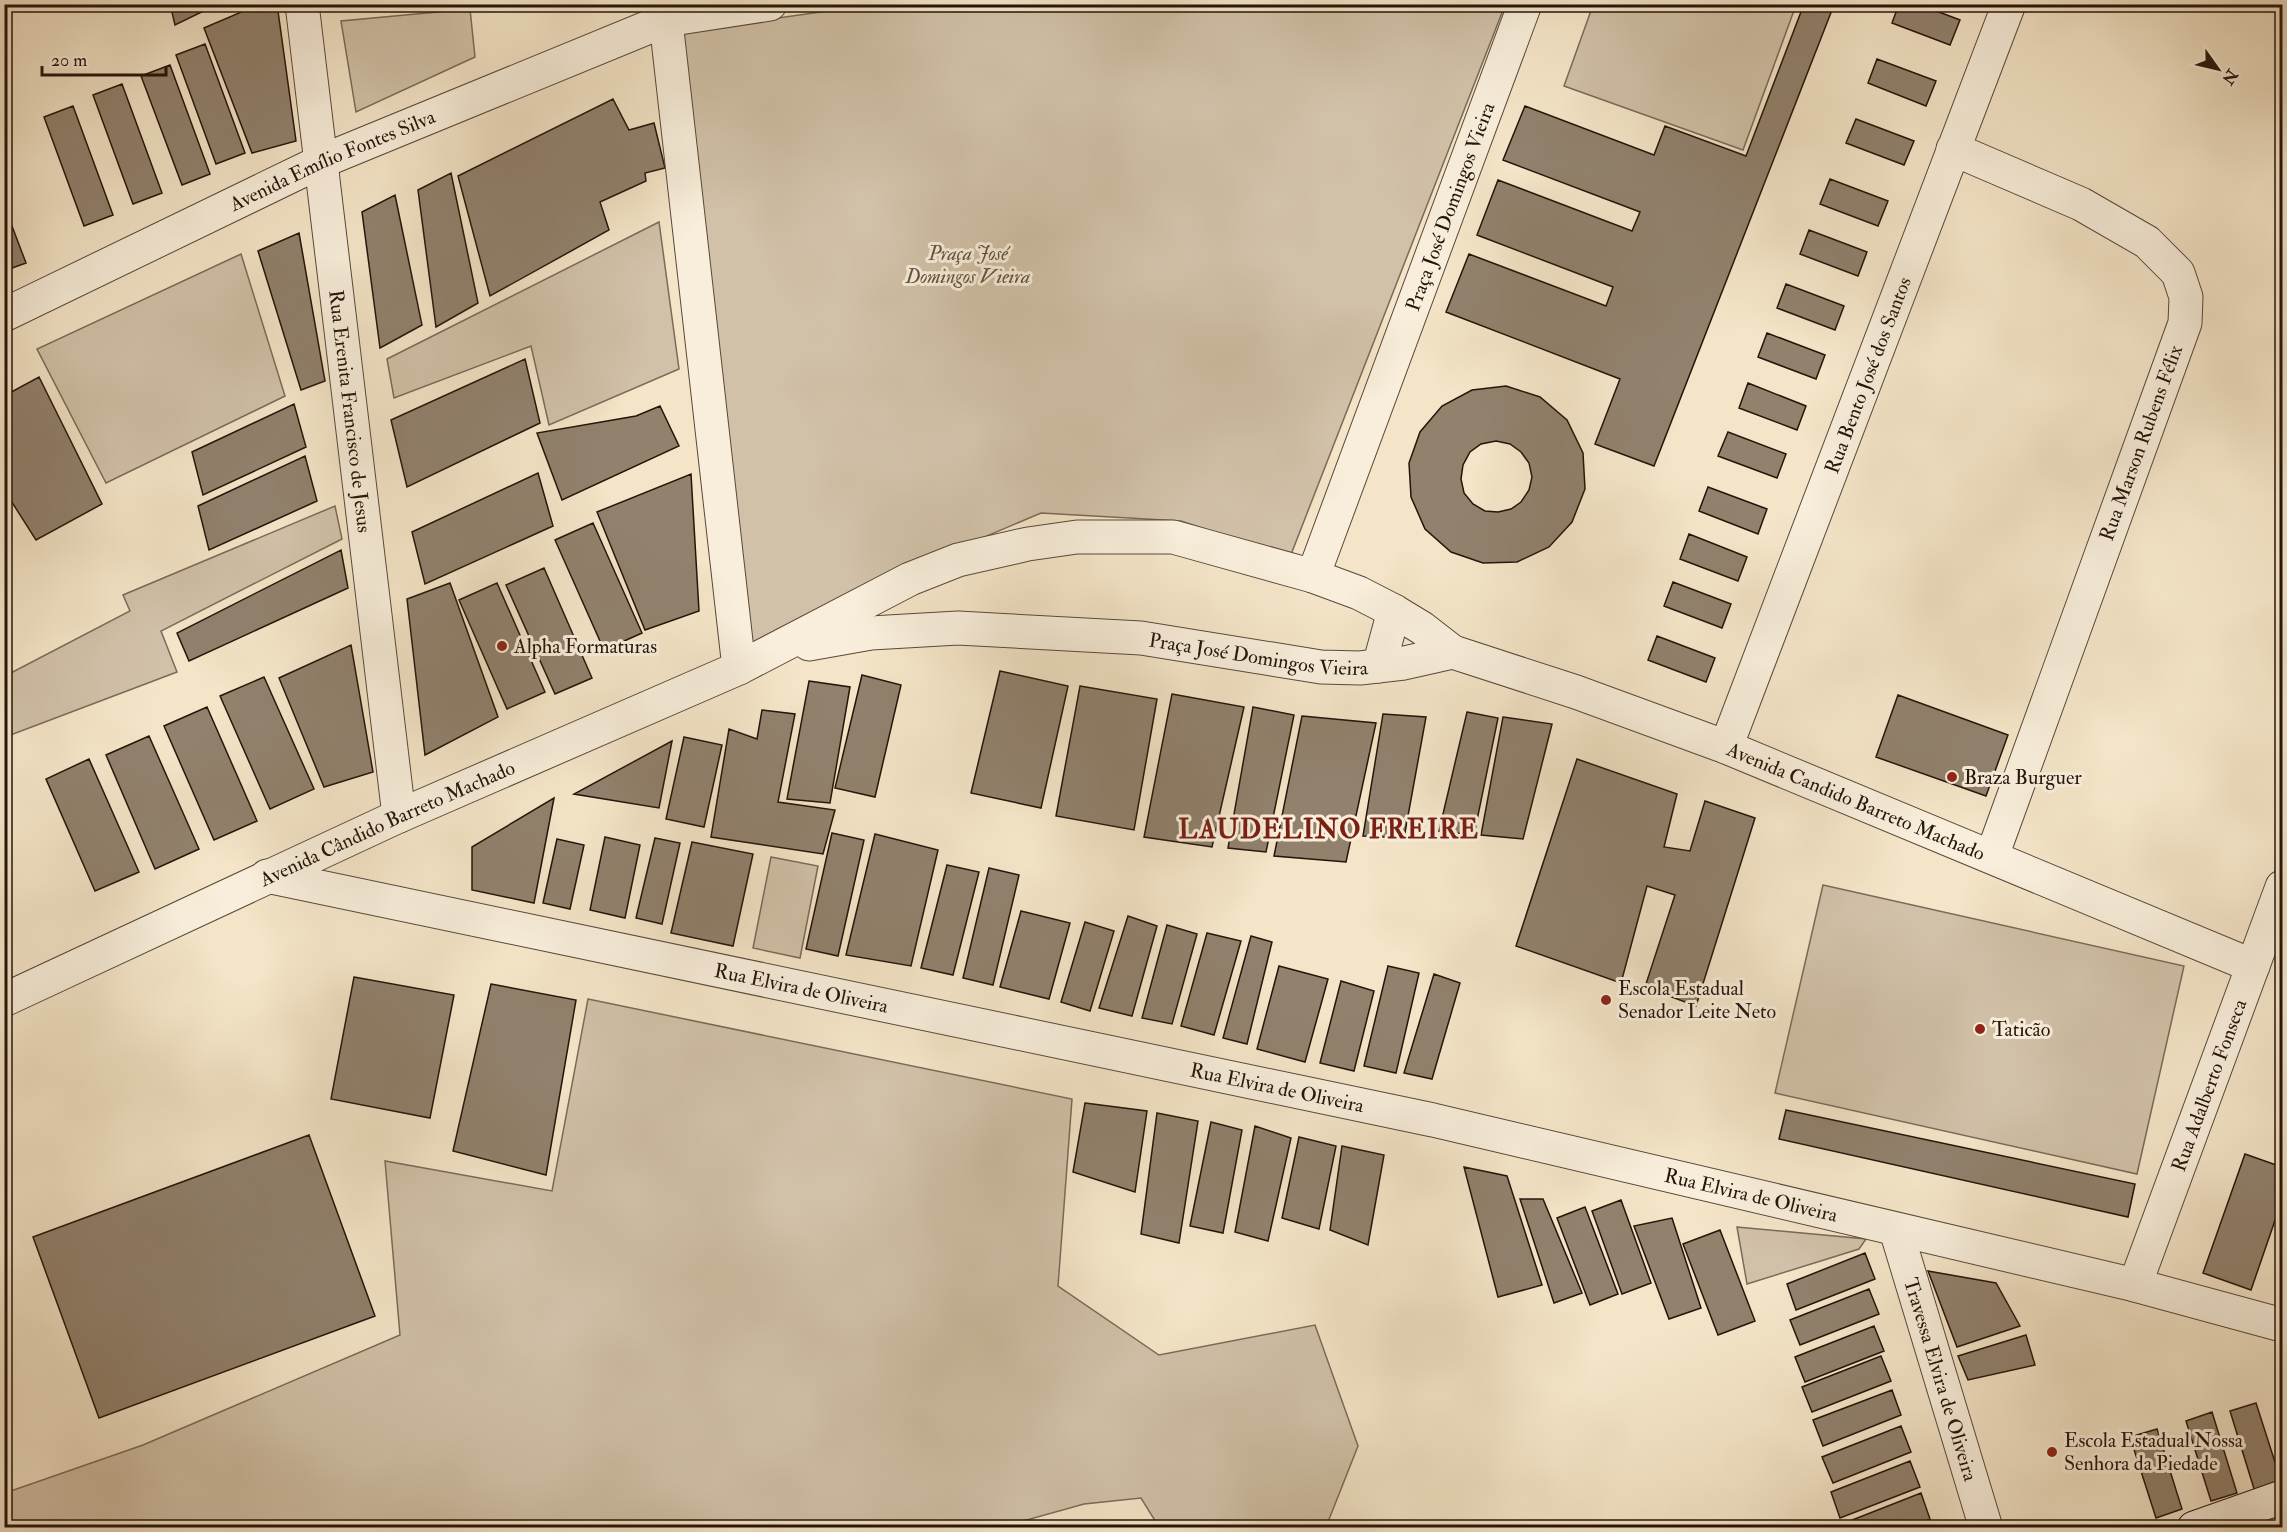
<svg xmlns="http://www.w3.org/2000/svg" width="2287" height="1532" font-family="'IM FELL Double Pica',serif">
<style>
.green{fill:#d1c1a8;stroke:#7b6a59;stroke-width:1.5}
.building{fill:#91816d;stroke:#25140a;stroke-width:1.5;fill-rule:evenodd}
.lines{fill:none;stroke-linecap:round;stroke-linejoin:round}
.minor-casing{stroke:#59483a;stroke-width:35}
.secondary-casing{stroke:#25140a;stroke-width:35}
.minor{stroke:#f8eedb;stroke-width:33}
.secondary{stroke:#f8eedb;stroke-width:33}
.poi-dot{fill:#8f2418;stroke:#f8eedb;stroke-width:2}
.labels{text-anchor:middle;dominant-baseline:central;stroke-width:6;stroke-linejoin:round;paint-order:stroke}
.street-label{font-size:20px;fill:#25140a;stroke:#f8eedb}
.park-label{font-size:20px;font-style:italic;fill:#615141;stroke:#f8eedb}
.poi-label{font-size:20px;fill:#25140a;stroke:#f8eedb;text-anchor:start}
.district-label{font-size:26px;font-weight:bold;letter-spacing:1.5px;fill:#7a1f14;stroke:#f8eedb}
</style>
<rect width="100%" height="100%" fill="#f4e5c8"/>
<filter id="stains"><feTurbulence type="fractalNoise" baseFrequency=".00333" numOctaves="4"/><feColorMatrix values="0 0 0 0 .2 0 0 0 0 .09 0 0 0 0 .02 0 0 0 .5 -.17"/></filter>
<radialGradient id="worn" r=".72"><stop offset=".6" stop-color="#630" stop-opacity="0"/><stop offset="1" stop-color="#630" stop-opacity=".3"/></radialGradient>
<!-- green -->
<path class="green" d="M877,4L1505,5L1290,557L1181,521L1041,513L914,567L753,658L680,32Z
M1593,5H1796L1743,150L1564,86Z
M470,9L475,57L356,112L341,21Z
M659,222L679,369L549,425L531,346L394,398L387,359Z
M241,254L285,396L106,483L37,349Z
M335,506L342,539L161,631L177,672L8,736L4,710L5,676L130,611L123,595Z
M771,857L818,866L800,958L753,948Z
M1823,885L2184,966L2137,1174L1775,1093Z
M588,999L1072,1099L1058,1286L1159,1355L1315,1325L1358,1446L1326,1527H1159L1141,1498L1084,1504L998,1528L5,1527V1493L143,1445L400,1335L385,1161L552,1191Z
M1737,1227L1866,1239L1859,1249L1747,1284Z"/>
<!-- building -->
<path class="building" d="M170,4H218L175,25Z
M260,4H277L296,141L252,153L204,28Z
M1804,4H1816L1832,10L1654,466L1595,444L1620,379L1446,312L1469,254L1606,306L1613,287L1477,235L1498,180L1632,231L1640,212L1503,160L1525,106L1654,155L1665,126L1746,156Z
M1899,4H1918L1960,20L1950,45L1892,23Z
M205,44L245,153L216,164L176,55Z
M1877,59L1936,81L1926,106L1868,83Z
M170,65L210,174L182,185L141,76Z
M122,84L162,193L133,204L93,95Z
M613,99L629,130L654,123L665,168L645,173L646,181L600,202L609,230L490,296L458,176Z
M73,106L113,215L84,226L44,117Z
M1856,119L1914,141L1904,165L1846,143Z
M451,173L478,303L436,327L418,190Z
M1830,179L1888,201L1878,226L1820,204Z
M395,195L422,325L380,348L362,212Z
M4,205L26,263L4,271Z
M1809,230L1867,252L1858,276L1800,254Z
M299,233L325,381L301,390L258,251Z
M1786,284L1844,306L1835,330L1777,308Z
M1767,333L1825,355L1816,379L1758,357Z
M525,359L540,423L407,487L391,420Z
M39,377L102,504L36,540L8,496L4,498V396Z
M1748,383L1806,406L1797,430L1739,408Z
M1506,386L1540,397L1567,420L1583,453L1585,489L1572,522L1549,547L1517,562L1483,563L1451,552L1425,529L1411,497L1409,463L1420,432L1442,406L1472,390ZM1496,441L1510,444L1521,452L1529,463L1532,477L1529,490L1521,502L1511,509L1498,512L1485,511L1473,504L1464,493L1461,479L1463,465L1470,452L1481,444Z
M294,404L306,447L203,495L192,452Z
M660,406L679,446L562,500L537,433L636,416Z
M1728,432L1786,454L1777,478L1718,456Z
M305,456L317,501L209,550L198,506Z
M538,473L553,526L425,584L412,532Z
M691,474L699,611L645,630L597,512Z
M1708,487L1767,509L1758,534L1699,511Z
M593,523L642,633L604,650L555,540Z
M1689,534L1747,557L1738,581L1680,559Z
M341,550L348,588L189,661L177,633Z
M544,568L592,678L555,694L506,585Z
M1673,582L1731,604L1722,628L1664,606Z
M450,583L498,717L425,755L407,599Z
M497,583L545,692L507,709L459,600Z
M1657,636L1715,658L1706,682L1648,660Z
M351,645L373,772L324,787L279,678Z
M1000,671L1068,686L1041,808L971,793Z
M862,675L901,685L875,797L835,788Z
M264,677L314,789L270,809L220,696Z
M809,681L850,687L830,803L787,799Z
M1080,686L1157,699L1134,830L1056,816Z
M1172,694L1244,707L1212,847L1144,837Z
M1898,695L2008,735L1986,796L1876,757Z
M207,707L257,821L214,840L164,726Z
M1253,707L1294,715L1266,852L1228,848Z
M762,710L795,714L778,802L835,810L823,854L711,837L729,729L757,739Z
M1467,712L1498,718L1474,835L1439,831Z
M1383,714L1426,717L1404,838L1363,836Z
M1302,716L1376,723L1346,862L1274,856Z
M1503,717L1552,724L1523,839L1481,835Z
M149,736L199,849L155,869L106,755Z
M684,737L722,745L704,827L666,819Z
M672,741L659,808L574,794Z
M89,759L139,872L95,891L46,779Z
M1577,759L1677,794L1664,847L1690,851L1705,801L1755,818L1696,1006L1645,987L1675,895L1647,886L1621,983L1516,946Z
M554,798L534,903L472,890V847Z
M832,833L864,840L838,956L806,949Z
M875,834L938,850L911,966L846,955Z
M605,837L640,845L625,918L590,910Z
M655,838L680,843L662,924L636,918Z
M557,839L584,845L570,909L543,903Z
M692,842L753,854L733,946L671,933Z
M947,865L979,872L953,975L921,968Z
M989,868L1019,875L993,985L963,978Z
M1021,911L1070,923L1049,999L1000,987Z
M1128,916L1157,926L1132,1016L1099,1008Z
M1085,922L1114,931L1090,1011L1061,1002Z
M1167,925L1197,934L1172,1024L1142,1018Z
M1207,933L1241,941L1214,1035L1181,1026Z
M1251,936L1272,942L1247,1044L1223,1038Z
M1279,966L1328,979L1305,1062L1257,1049Z
M1388,966L1419,973L1396,1073L1364,1066Z
M1434,974L1460,983L1432,1079L1404,1073Z
M354,977L454,995L430,1118L331,1099Z
M1341,981L1374,991L1354,1071L1320,1063Z
M491,984L576,1000L546,1175L453,1151Z
M1085,1103L1147,1111L1135,1192L1073,1172Z
M1786,1110L2135,1184L2128,1217L1779,1139Z
M1157,1113L1198,1121L1179,1243L1141,1234Z
M1211,1122L1242,1130L1223,1233L1190,1226Z
M1255,1126L1291,1138L1268,1241L1235,1232Z
M309,1135L375,1316L99,1418L33,1237Z
M1299,1137L1336,1146L1319,1229L1282,1218Z
M1342,1146L1384,1155L1368,1245L1330,1230Z
M2245,1154L2282,1167V1200L2251,1290L2203,1273Z
M1464,1167L1507,1176L1542,1285L1498,1297Z
M1520,1199H1543L1582,1293L1554,1303Z
M1621,1200L1651,1283L1622,1294L1592,1211Z
M1585,1207L1618,1294L1590,1305L1557,1218Z
M1672,1218L1701,1308L1669,1319L1634,1226Z
M1720,1230L1755,1321L1718,1335L1683,1244Z
M1865,1253L1875,1279L1796,1310L1787,1284Z
M1928,1271L1996,1283L2020,1326L1957,1347Z
M1869,1289L1879,1314L1800,1345L1790,1320Z
M1874,1326L1884,1351L1805,1382L1795,1357Z
M2026,1335L2035,1365L1968,1380L1958,1356Z
M1881,1356L1891,1381L1812,1412L1802,1387Z
M1892,1390L1901,1415L1823,1446L1813,1420Z
M2256,1403L2282,1484L2255,1492L2230,1411Z
M2212,1412L2237,1493L2211,1501L2186,1421Z
M1901,1426L1911,1452L1833,1483L1822,1457Z
M2157,1429L2182,1509L2156,1518L2130,1437Z
M1910,1461L1920,1487L1840,1518L1831,1492Z
M1921,1493L1930,1519L1909,1528H1843L1842,1524Z"/>
<g class="lines">
<defs>
<g id="minor">
<path id="s1" d="M302,4L399,816"/>
<path d="M664,4L739,668"/>
<path d="M1953,149L2081,204L2147,242L2178,273L2186,297L2185,323L1992,856"/>
<path id="s2" d="M4,315L320,162L666,20L770,4"/>
<path id="s3" d="M1313,576L1525,4"/>
<path id="s4" d="M809,644L871,633L958,628L1141,638L1321,667L1360,668L1404,663L1453,652"/>
<path d="M1379,666L1394,611"/>
<path id="s5" d="M1726,747L2009,4"/>
<path id="s6" d="M267,876L1433,1120L2135,1285L2282,1325"/>
<path id="s7" d="M4,1000L399,816L739,668L910,579L958,560L1028,544L1077,537H1173L1313,576L1359,593L1394,611L1422,628L1453,652L1576,692L1726,747L2253,966"/>
<path id="s8" d="M1896,1230L1986,1528"/>
<path id="s9" d="M2135,1285L2282,887"/>
</g>
<path id="secondary" d="M2194,1528L2282,1497"/>
</defs>
<!-- minor casing -->
<use href="#minor" class="minor-casing"/>
<!-- secondary casing -->
<use href="#secondary" class="secondary-casing"/>
<!-- minor -->
<use href="#minor" class="minor"/>
<!-- secondary -->
<use href="#secondary" class="secondary"/>
</g>
<!-- markers -->
<g class="poi-dot">
<circle cx="502" cy="646" r="6"/>
<circle cx="1952" cy="777" r="6"/>
<circle cx="1606" cy="1000" r="6"/>
<circle cx="1980" cy="1029" r="6"/>
<circle cx="2052" cy="1452" r="6"/>
</g>
<g class="labels">
<!-- street labels -->
<g class="street-label">
<text stroke="none"><textPath href="#s2" startOffset="363">Avenida Emílio Fontes Silva</textPath></text>
<text stroke="none"><textPath href="#s3" startOffset="394">Praça José Domingos Vieira</textPath></text>
<text stroke="none"><textPath href="#s5" startOffset="398">Rua Bento José dos Santos</textPath></text>
<text stroke="none"><textPath href="#s1" startOffset="410">Rua Erenita Francisco de Jesus</textPath></text>
<text transform="translate(2141 443) rotate(-70)">Rua Marson Rubens Félix</text>
<text stroke="none"><textPath href="#s4" startOffset="452">Praça José Domingos Vieira</textPath></text>
<text stroke="none"><textPath href="#s7" startOffset="2004">Avenida Candido Barreto Machado</textPath></text>
<text stroke="none"><textPath href="#s7" startOffset="422">Avenida Cândido Barreto Machado</textPath></text>
<text stroke="none"><textPath href="#s6" startOffset="546">Rua Elvira de Oliveira</textPath></text>
<text stroke="none"><textPath href="#s9" startOffset="213">Rua Adalberto Fonseca</textPath></text>
<text stroke="none"><textPath href="#s6" startOffset="1032">Rua Elvira de Oliveira</textPath></text>
<text stroke="none"><textPath href="#s6" startOffset="1518">Rua Elvira de Oliveira</textPath></text>
<text stroke="none"><textPath href="#s8" startOffset="156">Travessa Elvira de Oliveira</textPath></text>
</g>
<!-- park labels -->
<g class="park-label">
<text x="968" y="253">Praça José<tspan x="968" dy="23">Domingos Vieira</tspan></text>
</g>
<!-- poi labels -->
<g class="poi-label">
<text x="514" y="646">Alpha Formaturas</text>
<text x="1964" y="777">Braza Burguer</text>
<text x="1618" y="988">Escola Estadual<tspan x="1618" dy="23">Senador Leite Neto</tspan></text>
<text x="1992" y="1029">Taticão</text>
<text x="2064" y="1440">Escola Estadual Nossa<tspan x="2064" dy="23">Senhora da Piedade</tspan></text>
</g>
<!-- district labels -->
<g class="district-label">
<text x="1329" y="830">LAUDELINO FREIRE</text>
</g>
</g>
<!-- margin -->
<rect width="2287" height="1532" fill="none" stroke="#f4e5c8" stroke-width="24"/>
<rect x="6" y="6" width="2275" height="1520" fill="none" stroke="#25140a" stroke-width="3"/>
<rect x="12" y="12" width="2263" height="1508" fill="none" stroke="#25140a" stroke-width="1.5"/>
<!-- north arrow -->
<g transform="translate(2218 69) rotate(124)" stroke="#f8eedb" stroke-width="4.5" paint-order="stroke">
<path d="M0-4.5L10 22L0 15L-10 22Z" fill="#25140a"/>
<text y="-9" font-size="16" font-weight="bold" text-anchor="middle" fill="#25140a">N</text>
</g>
<!-- scale -->
<path d="M42 66v9h124v-9" fill="none" stroke="#25140a" stroke-width="3"/>
<text x="51" y="66" font-size="18" fill="#25140a" stroke="#f8eedb" stroke-width="4.5" paint-order="stroke">20 m</text>
<rect width="100%" height="100%" filter="url(#stains)"/>
<rect width="100%" height="100%" fill="url(#worn)"/>
</svg>
